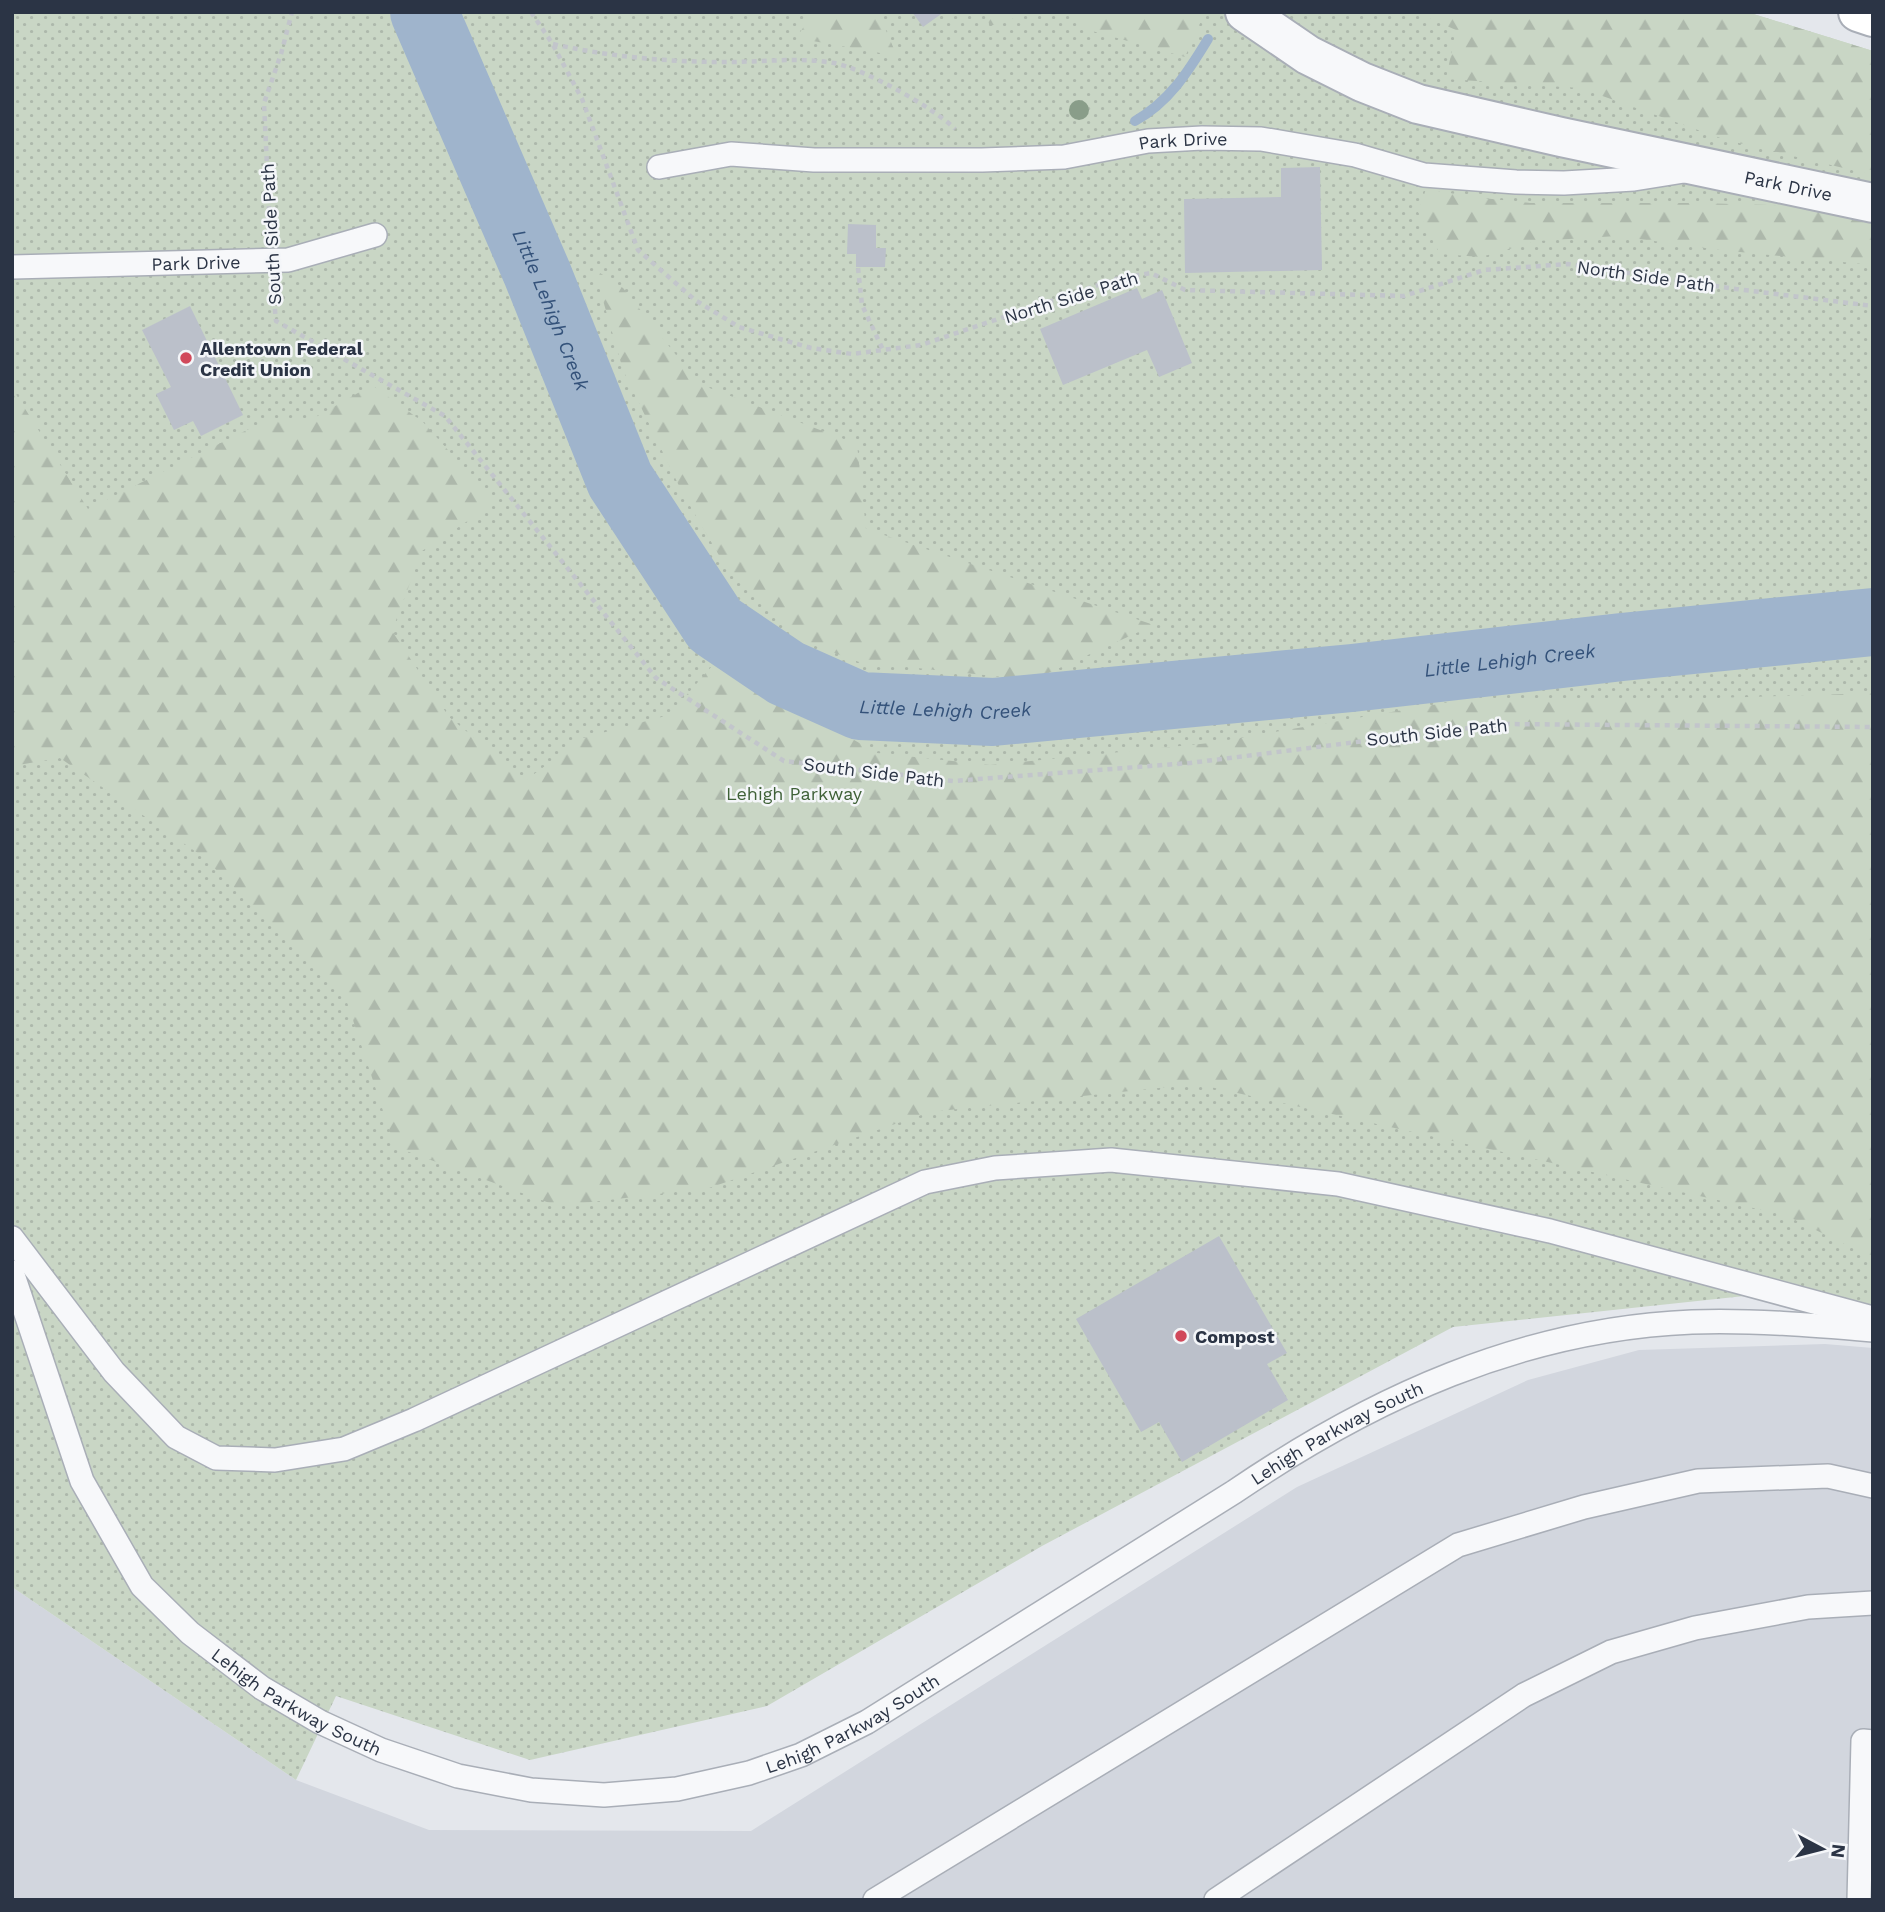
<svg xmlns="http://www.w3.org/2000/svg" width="1885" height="1912" font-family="'Work Sans',sans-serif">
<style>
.built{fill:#d2d6de}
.grass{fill:url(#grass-dots)}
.forest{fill:url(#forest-firs)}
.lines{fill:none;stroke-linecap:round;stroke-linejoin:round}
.stream{stroke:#9fb4cc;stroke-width:10}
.river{stroke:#9fb4cc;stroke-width:68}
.building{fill:#bbc0ca}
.lane-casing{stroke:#a9aeb7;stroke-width:26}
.street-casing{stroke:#a9aeb7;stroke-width:42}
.secondary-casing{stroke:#a9aeb7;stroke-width:42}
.path{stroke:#c2c5cb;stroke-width:4.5;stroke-dasharray:5 5;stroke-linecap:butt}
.lane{stroke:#f7f8fa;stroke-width:23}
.street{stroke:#f7f8fa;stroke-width:38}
.secondary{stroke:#fff;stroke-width:38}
.tree{fill:#899d89}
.poi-dot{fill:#d1495b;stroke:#f4f6f9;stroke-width:2.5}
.labels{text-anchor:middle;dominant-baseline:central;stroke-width:5;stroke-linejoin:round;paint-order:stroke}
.street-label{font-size:18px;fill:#2b3445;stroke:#f4f6f9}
.poi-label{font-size:18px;font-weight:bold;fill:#2b3445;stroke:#f4f6f9;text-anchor:start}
.park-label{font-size:18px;fill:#3f6138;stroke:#f4f6f9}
.water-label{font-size:19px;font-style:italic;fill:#34527a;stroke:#f4f6f9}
</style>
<defs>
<pattern id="grass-dots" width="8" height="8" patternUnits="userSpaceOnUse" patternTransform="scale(1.75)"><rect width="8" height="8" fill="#c9d6c5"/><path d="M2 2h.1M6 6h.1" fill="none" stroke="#adb8ab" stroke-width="1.8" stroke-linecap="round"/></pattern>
<pattern id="forest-firs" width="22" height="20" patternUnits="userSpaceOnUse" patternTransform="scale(1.75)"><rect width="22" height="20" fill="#c9d6c5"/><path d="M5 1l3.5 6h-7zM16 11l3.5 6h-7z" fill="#adb8ab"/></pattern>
</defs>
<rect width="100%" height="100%" fill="#e4e7ec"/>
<!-- built -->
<path class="built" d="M1825,1344L1873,1348V1900H12V1587L296,1780L429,1830L751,1831L1297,1487L1528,1380L1639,1350Z"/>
<!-- grass -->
<path class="grass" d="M12,12H1747L1873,51V1312L1763,1294L1453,1327L1042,1546L767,1706L530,1760L336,1696L296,1780L12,1587Z"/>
<!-- forest -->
<path class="forest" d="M814,12H878L897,56L796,38Z
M984,12H1033L990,26Z
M1071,12H1205L1185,57L1092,31Z
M1415,12H1747L1873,51V175L1726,140L1580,88L1446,79L1456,30Z
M1426,189L1473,197L1530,203H1696L1813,206L1873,212V265L1720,250L1617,236L1537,241L1481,257L1440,254L1418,212Z
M594,269L623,288L699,384L857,444L866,529L1154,625L1033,680L859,662L805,642L727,569L682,492L623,370Z
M372,385L423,422L495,503L422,551L392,631L449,717L526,780L583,738L669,715L712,666L759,686L877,753L990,765L1210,743L1456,701L1591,702L1873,693V1258L1785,1215L1197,1084L930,1112L709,1188L558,1206L395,1147L345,996L202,856L60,758L12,766V388L88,509L271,418H314Z"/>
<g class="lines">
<!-- stream -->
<path class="stream" d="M1135,121C1169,102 1188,72 1208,39"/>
<!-- river -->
<path class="river" id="s1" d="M424,12L537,273L620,480L715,625L786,673L860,706L993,712L1352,678L1622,647L1873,622"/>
</g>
<!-- building -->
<path class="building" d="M912,12H944L923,27Z
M1320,167L1322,270L1185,273L1184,199L1281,197V168Z
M848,224L876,225V248H886L885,267H856V254H847Z
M1137,288L1142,299L1162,290L1192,363L1159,377L1147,350L1063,385L1040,329Z
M190,306L243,415L201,436L193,421L174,430L156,394L171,387L142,330Z
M1219,1236L1287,1353L1267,1364L1288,1400L1182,1462L1159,1422L1141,1432L1076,1319Z"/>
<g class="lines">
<defs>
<g id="lane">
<path id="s2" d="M659,167L731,154L814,160H982L1064,157L1148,141L1202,138L1261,139L1355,155L1424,175L1516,182L1564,183L1634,179L1684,171"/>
<path id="s3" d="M12,267L288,260L375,235"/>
<path d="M12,1238L114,1372L176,1437L216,1458L275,1460L344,1449L414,1420L925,1182L995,1168L1111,1160L1338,1184L1550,1231L1873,1318"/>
<path id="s4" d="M12,1272L82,1481L142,1586L190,1633L262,1688L320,1722L381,1750L458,1776L531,1790L604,1795L677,1789L749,1773L801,1755L867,1722L1234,1492C1372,1398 1522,1329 1692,1322C1753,1320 1813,1325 1873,1330"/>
<path d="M875,1900L1458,1545L1584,1507L1698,1481L1828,1476L1873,1486"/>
<path d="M1216,1900L1524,1695L1611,1652L1695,1628L1808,1607L1873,1603"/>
<path d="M1859,1900L1863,1741L1873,1742"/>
</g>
<g id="street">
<path id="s5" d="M1245,12L1308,55L1362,82L1418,104L1561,137L1873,203"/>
</g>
<path id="secondary" d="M1858,12L1873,17"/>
</defs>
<!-- lane casing -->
<use href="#lane" class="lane-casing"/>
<!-- street casing -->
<use href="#street" class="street-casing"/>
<!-- secondary casing -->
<use href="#secondary" class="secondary-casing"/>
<!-- path -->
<path class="path" d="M531,12L552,43L582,99L638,250L695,300L739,327L811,348L852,354L921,345L1116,279L1151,273L1185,290L1404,296L1484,270L1568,264L1736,289L1873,306
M553,44C611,57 668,62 727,62C763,62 799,57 834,63C864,69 933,107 955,129
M270,231L264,103L281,54L292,12
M858,268L862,305L884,352
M273,289L276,321L445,416L656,678L784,761L953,781L1190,763L1500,724L1873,727"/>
<!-- lane -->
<use href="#lane" class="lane"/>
<!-- street -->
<use href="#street" class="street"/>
<!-- secondary -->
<use href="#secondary" class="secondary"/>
</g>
<!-- trees -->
<circle class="tree" cx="1079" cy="110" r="10"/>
<!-- markers -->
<g class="poi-dot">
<circle cx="186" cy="358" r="7"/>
<circle cx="1181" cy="1336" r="7"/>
</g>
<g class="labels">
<!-- street labels -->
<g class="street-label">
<text stroke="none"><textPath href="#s2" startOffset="527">Park Drive</textPath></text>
<text stroke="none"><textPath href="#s5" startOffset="576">Park Drive</textPath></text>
<text transform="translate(271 234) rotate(-93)">South Side Path</text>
<text stroke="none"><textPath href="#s3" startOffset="184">Park Drive</textPath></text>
<text transform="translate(1646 276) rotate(8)">North Side Path</text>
<text transform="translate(1071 297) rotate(-17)">North Side Path</text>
<text transform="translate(1437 732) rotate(-6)">South Side Path</text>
<text transform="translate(874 772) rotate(7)">South Side Path</text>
<text stroke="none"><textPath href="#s4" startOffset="1690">Lehigh Parkway South</textPath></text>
<text stroke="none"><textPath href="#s4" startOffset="536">Lehigh Parkway South</textPath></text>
<text stroke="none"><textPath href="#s4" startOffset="1124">Lehigh Parkway South</textPath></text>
</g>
<!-- poi labels -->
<g class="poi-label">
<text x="200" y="348">Allentown Federal<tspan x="200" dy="21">Credit Union</tspan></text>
<text x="1195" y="1336">Compost</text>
</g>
<!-- park labels -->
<g class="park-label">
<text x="794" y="793">Lehigh Parkway</text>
</g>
<!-- water labels -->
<g class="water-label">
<text stroke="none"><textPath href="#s1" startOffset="324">Little Lehigh Creek</textPath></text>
<text stroke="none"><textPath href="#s1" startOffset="1500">Little Lehigh Creek</textPath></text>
<text stroke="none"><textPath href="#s1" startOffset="933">Little Lehigh Creek</textPath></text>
</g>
</g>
<!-- border -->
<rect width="1885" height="1912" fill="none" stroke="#2b3445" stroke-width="28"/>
<!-- north arrow -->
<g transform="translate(1822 1849) rotate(97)" stroke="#f4f6f9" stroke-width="5" paint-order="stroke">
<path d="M0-5L12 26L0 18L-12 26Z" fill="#2b3445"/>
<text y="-10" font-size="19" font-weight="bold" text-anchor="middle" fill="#2b3445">N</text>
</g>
</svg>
